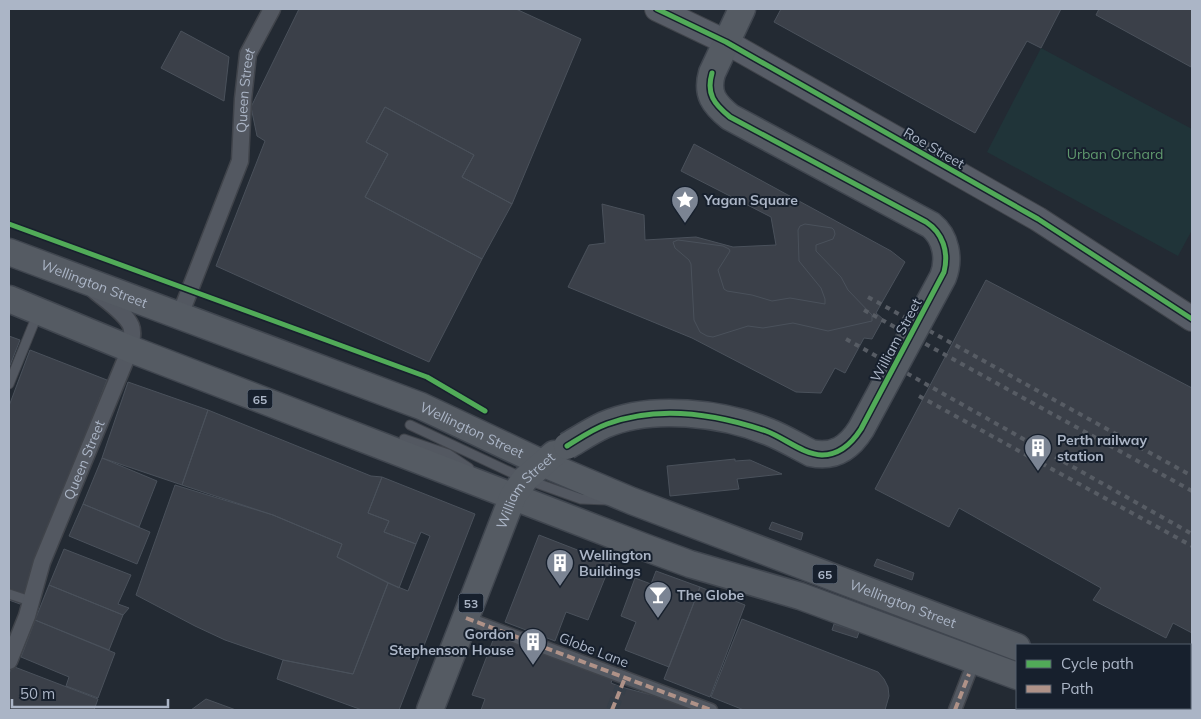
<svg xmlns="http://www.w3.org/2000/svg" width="1201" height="719" font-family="Mulish,sans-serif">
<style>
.green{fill:#203439}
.building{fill:#3b4049;stroke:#4a515b}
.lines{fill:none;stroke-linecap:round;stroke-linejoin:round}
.pedestrian-tunnel{stroke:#373f49;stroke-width:12;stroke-dasharray:12 6;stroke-linecap:butt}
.service-casing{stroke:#40444b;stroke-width:11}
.pedestrian-casing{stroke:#40444b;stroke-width:15}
.minor-casing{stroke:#40444b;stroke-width:19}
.secondary-casing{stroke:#40444b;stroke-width:26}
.primary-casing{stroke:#40464f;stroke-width:29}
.service{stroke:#535861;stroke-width:9}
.pedestrian{stroke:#535861;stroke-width:12}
.minor{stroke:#535861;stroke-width:16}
.secondary{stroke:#575c66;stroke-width:24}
.primary{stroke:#555b63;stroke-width:26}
.rail{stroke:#575c64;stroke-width:4;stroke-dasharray:5 5;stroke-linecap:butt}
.primary-bridge-casing{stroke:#40464f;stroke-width:29;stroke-linecap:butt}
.primary-bridge{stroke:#555b63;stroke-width:26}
.quiet{stroke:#af9288;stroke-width:4;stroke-dasharray:8 4;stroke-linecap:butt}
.cycleway-casing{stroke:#17202d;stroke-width:8}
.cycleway{stroke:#51ab58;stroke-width:5}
.labels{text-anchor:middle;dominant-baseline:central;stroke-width:4;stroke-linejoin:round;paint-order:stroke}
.shield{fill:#17202d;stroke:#7f8898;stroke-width:1}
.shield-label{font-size:12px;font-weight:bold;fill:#abb5c6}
.street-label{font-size:14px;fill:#abb5c6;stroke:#17202d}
.park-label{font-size:14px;fill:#60996e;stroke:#17202d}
.poi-label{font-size:14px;font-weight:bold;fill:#abb5c6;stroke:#17202d;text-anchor:start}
</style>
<rect width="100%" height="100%" fill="#232a33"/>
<!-- green -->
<path class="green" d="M1041,48L1192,129V230L1178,256L987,152Z"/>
<!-- building -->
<path class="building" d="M299,9H516L581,39L512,204L462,177L474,155L385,107L366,142L388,154L365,197L482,259L429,362L216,266L265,141L257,136L251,107Z
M781,9H1061L1041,48L1027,41L975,133L774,22Z
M1099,9H1192L1191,67L1096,15Z
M181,31L229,57L224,101L161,68Z
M385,107L474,155L462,177L512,204L482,259L365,197L388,154L366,142Z
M694,144L891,251L905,262L876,313L883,319L872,339L864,338L845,373L835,368L821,393L796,392L692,338L568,287L589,245L605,243L602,204L644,215L645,240L696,237L733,247L776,245L771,217L681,171Z
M805,224L832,228L834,230L835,234L833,239L816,245V251L841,277L848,290L872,315V321L828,331L793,323L763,328L748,326L713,337L707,336L700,332L694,320L691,264L689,260L675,248L673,242L678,240L723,246L729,249L730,251L718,270L724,289L727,291L752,295L772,301L790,298L825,304V299L821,288L799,261L798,230L800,226Z
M986,280L1192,388V633L1173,623L1166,638L1093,600L1101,588L959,508L949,527L875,489Z
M9,336L20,340L9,368Z
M30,350L107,380L20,604L9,600V406Z
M128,382L208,410L182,485L102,458Z
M208,410L371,476L382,477L368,513L389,521L384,532L416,544L399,588L337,557L342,544L273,515L182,485Z
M102,458L157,481L139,527L83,504Z
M735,459V461L750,460L782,474L737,479L739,489L670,496L667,466Z
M382,477L475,514L399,710H362L277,679L283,660L353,674L388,583L408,591L430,536L421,532L416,544L384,532L389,521L368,513Z
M175,485L273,515L342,544L337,557L388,583L353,674L283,660L225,640L195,626L136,595Z
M83,504L150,532L137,564L69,536Z
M772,522L803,533L801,540L769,529Z
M539,535L611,563L588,620L566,612L555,641L505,622Z
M64,549L131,575L118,604L129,608L123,615L49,585Z
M877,559L914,573L912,580L874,566Z
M656,571L700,587L669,667L625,650L636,622L621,616L635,578L651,584Z
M49,585L123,615L109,650L35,620Z
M700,587L745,605L710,697L664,679Z
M742,619L878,672L884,679L888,687L889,696L885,710H744L711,697Z
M35,620L115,653L98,698L66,686L69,677L21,657Z
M834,624L859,632L857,638L832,630Z
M495,635L613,677L611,683L621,687L694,706V710H481L485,699L472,695Z
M12,666L98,699L94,710H9V674Z
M206,699L236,710H191Z"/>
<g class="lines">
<!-- pedestrian-tunnel -->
<path class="pedestrian-tunnel" d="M612,710L621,687"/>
<defs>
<path id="service" d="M9,384L38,313
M410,425L525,479L581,499L607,500
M404,439L448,454L469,468
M9,594L30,601"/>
<path id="pedestrian" d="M466,618L711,710
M955,710L969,674"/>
<g id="minor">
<path id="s1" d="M180,315L240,161L243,99L248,54L272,9"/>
<path id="s2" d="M9,661L27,616L42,562L130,349C131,342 134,333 131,326C126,313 104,299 94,290"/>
</g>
<path id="secondary" d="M657,9L726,42L1038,219L1192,319"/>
<g id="primary">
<path d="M742,9L712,73C706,94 714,104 730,117L836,174"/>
<path id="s3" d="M9,252L421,406L542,463L632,501L1017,647"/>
<path d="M9,299L130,349L644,547L690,564L800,596L1017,676"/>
<path d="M1098,708L1105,710"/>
<path d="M1171,708L1178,710"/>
<path id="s4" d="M430,710L513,496L525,479L554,454"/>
</g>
</defs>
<!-- service casing -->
<use href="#service" class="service-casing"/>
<!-- pedestrian casing -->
<use href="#pedestrian" class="pedestrian-casing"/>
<!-- minor casing -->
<use href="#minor" class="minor-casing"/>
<!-- secondary casing -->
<use href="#secondary" class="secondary-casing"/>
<!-- primary casing -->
<use href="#primary" class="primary-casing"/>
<!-- service -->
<use href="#service" class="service"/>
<!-- pedestrian -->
<use href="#pedestrian" class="pedestrian"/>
<!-- minor -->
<use href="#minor" class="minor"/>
<!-- secondary -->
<use href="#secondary" class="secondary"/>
<!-- primary -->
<use href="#primary" class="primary"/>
<!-- rail -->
<path class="rail" d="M868,297L1192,476
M864,310L1192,491
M846,339L1192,534
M919,396L1192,546"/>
<defs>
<path id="primary-bridge" d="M567,446C579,439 591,431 604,425C651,404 723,413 769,432C784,438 797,446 811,453C834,458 849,448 861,429L943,277C950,259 946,237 931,225L836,174"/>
</defs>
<!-- primary-bridge casing -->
<use href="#primary-bridge" class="primary-bridge-casing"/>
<!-- primary-bridge -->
<use href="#primary-bridge" class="primary-bridge"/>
<!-- quiet -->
<path class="quiet" d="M466,618L711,710
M612,710L625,678
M955,710L969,674"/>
<defs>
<path id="cycleway" d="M657,9L726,42L1038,219L1192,319
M9,224L427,377L485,411
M567,446C580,438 593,429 607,424C658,405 716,414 766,431C785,438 802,454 822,455C840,455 852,443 861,429L944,272C949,252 943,233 926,222L730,117C714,104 706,94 712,73"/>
</defs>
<!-- cycleway casing -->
<use href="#cycleway" class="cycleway-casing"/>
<!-- cycleway -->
<use href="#cycleway" class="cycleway"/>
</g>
<!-- icons -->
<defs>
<symbol id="sight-pin" viewBox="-11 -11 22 30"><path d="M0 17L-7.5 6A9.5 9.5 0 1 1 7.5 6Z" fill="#7b8493" stroke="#17202d"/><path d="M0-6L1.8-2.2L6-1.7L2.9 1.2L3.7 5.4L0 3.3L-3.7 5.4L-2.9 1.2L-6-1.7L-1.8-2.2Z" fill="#fff"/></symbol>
<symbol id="building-pin" viewBox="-11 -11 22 30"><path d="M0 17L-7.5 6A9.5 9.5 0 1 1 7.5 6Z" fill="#7b8493" stroke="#17202d"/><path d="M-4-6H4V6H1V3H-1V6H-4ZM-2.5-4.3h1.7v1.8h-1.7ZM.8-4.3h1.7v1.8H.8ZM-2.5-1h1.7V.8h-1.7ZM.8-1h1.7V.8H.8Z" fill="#fff"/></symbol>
<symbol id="bar-pin" viewBox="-11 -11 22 30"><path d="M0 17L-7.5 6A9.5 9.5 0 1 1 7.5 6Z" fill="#7b8493" stroke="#17202d"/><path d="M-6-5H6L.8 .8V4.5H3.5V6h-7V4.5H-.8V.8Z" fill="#fff"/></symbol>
</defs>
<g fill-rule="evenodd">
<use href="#sight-pin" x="669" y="184" width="32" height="43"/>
<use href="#building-pin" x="1022" y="432" width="32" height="43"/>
<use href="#building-pin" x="544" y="547" width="32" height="43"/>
<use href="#bar-pin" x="642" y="579" width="32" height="43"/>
<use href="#building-pin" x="517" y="626" width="32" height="43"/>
</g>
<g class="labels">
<!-- shield labels -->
<g class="shield">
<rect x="247.5" y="389.5" width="25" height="19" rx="4"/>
<rect x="812.5" y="564.5" width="25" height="19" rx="4"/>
<rect x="458.5" y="593.5" width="25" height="19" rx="4"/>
</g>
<g class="shield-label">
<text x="260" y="399">65</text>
<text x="825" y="574">65</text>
<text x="471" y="603">53</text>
</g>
<!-- street labels -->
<g class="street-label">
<text stroke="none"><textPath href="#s1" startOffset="236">Queen Street</textPath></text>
<text transform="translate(934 148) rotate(30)">Roe Street</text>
<text stroke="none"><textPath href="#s3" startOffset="91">Wellington Street</textPath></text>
<text transform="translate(896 340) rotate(-62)">William Street</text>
<text stroke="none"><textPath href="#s3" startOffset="496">Wellington Street</textPath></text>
<text stroke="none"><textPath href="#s2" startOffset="215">Queen Street</textPath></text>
<text stroke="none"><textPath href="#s4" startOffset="241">William Street</textPath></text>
<text stroke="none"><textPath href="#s3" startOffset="961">Wellington Street</textPath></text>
<text transform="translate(594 650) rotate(21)">Globe Lane</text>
</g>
<!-- park labels -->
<g class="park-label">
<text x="1115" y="154">Urban Orchard</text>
</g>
<!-- poi labels -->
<g class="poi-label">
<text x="704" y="200">Yagan Square</text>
<text x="1057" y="440">Perth railway<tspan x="1057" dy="16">station</tspan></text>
<text x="579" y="555">Wellington<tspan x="579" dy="16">Buildings</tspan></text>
<text x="677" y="595">The Globe</text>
<text x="514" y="634" text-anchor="end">Gordon<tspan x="514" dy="16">Stephenson House</tspan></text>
</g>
</g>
<!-- border -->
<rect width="1201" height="719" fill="none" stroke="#abb5c6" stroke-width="20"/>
<!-- legend -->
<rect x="1016" y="644" width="175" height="65" fill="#17202d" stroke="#525c6a"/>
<rect x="1026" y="660" width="25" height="8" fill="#51ab58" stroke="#525c6a"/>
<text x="1061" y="669" font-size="15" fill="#abb5c6">Cycle path</text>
<rect x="1026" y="685" width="25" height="8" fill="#af9288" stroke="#525c6a"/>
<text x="1061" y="694" font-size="15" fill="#abb5c6">Path</text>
<!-- scale -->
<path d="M12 699v8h156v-8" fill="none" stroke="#abb5c6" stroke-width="2.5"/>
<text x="20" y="699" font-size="15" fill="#abb5c6" stroke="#17202d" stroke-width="4" paint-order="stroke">50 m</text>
</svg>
